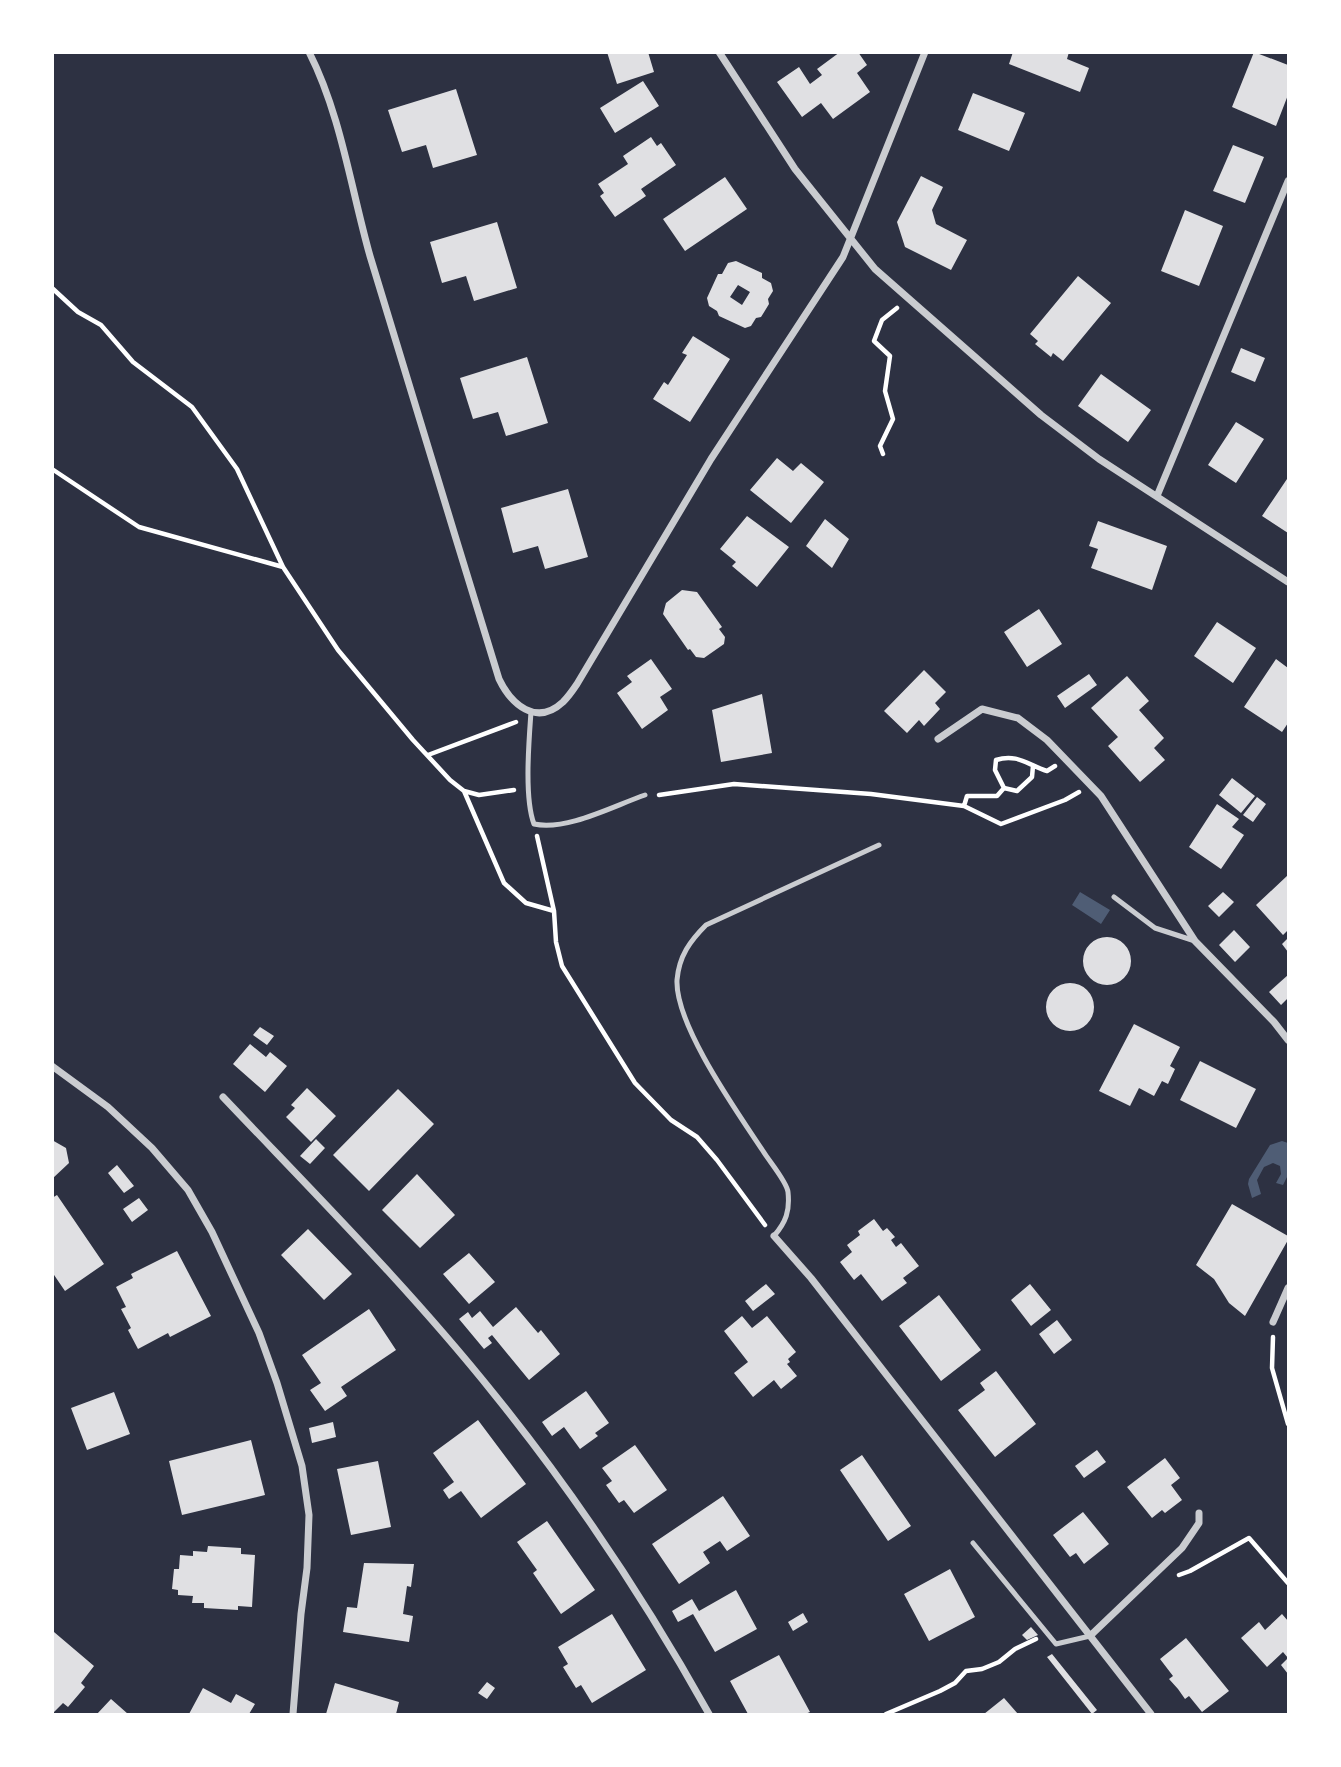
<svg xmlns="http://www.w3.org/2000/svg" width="1341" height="1767" font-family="Jost,sans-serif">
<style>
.water{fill:#4f5d75}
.building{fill:#e0e0e3;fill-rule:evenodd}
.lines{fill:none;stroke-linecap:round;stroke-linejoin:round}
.path{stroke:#fff;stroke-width:4.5}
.service{stroke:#caccd0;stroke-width:5}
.minor{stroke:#caccd0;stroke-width:7}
</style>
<rect width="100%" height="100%" fill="#2d3142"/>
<!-- water -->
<path class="water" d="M1080,892L1110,910L1101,924L1072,905Z
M1282,1141L1288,1143V1175L1283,1185L1276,1183L1281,1174L1280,1166L1273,1163L1264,1167L1257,1180L1261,1194L1252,1198L1248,1184L1249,1179L1270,1145Z"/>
<!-- building -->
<path class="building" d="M607,52H648L654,72L617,84Z
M840,52H858L867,65L857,73L870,92L833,119L821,103L802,117L777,82L799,67L810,84L822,75L817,69Z
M1013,52H1069L1067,59L1089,68L1080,92L1009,64Z
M1254,52L1288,65V95L1276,126L1232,107Z
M643,81L659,106L615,133L600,108Z
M456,89L477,155L433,168L426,145L402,152L388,110Z
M973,93L1025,113L1009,151L958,130Z
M651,137L657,146L661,143L676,165L641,189L646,196L615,217L600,196L604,193L598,184L628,164L623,156Z
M1233,145L1264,157L1245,203L1213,191Z
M921,176L943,187L932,210L936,224L967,240L951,270L905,247L897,222Z
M725,177L747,209L685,251L663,219Z
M1185,210L1223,226L1199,286L1161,271Z
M497,222L517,288L474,301L466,276L442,283L430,242Z
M736,261L762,273V278L771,283L773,291L768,299L769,304L761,317L756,318L751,326L745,328L719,316L717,311L709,306L707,298L718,274H722L728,263ZM738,285L750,292L742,305L730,297Z
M1078,276L1111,303L1063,361L1053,353L1051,357L1035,344L1038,341L1030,334Z
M693,336L730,359L690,422L653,399L664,382L668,385L687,355L682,353Z
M1241,348L1265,358L1255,382L1231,372Z
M527,357L548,423L506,436L498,412L473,419L460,378Z
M1101,374L1151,410L1128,442L1078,406Z
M1236,422L1264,439L1236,483L1208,465Z
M777,458L793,471L801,463L824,482L791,523L750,490Z
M1287,479L1288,480V533L1262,516Z
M568,489L588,557L545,569L538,546L513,553L501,508Z
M747,516L789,547L757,587L732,566L736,562L720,549Z
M825,519L849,539L832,568L806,546Z
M1098,521L1167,546L1152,590L1091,568L1098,549L1089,546Z
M682,590L697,592L722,627L719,629L725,637L724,644L704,658L696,657L690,649L688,650L663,614L666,603Z
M1039,609L1062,644L1027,667L1004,632Z
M1217,622L1256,648L1233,683L1194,656Z
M651,659L672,689L660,697L668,710L642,729L617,693L632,682L627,676Z
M1276,659L1288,668V723L1282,732L1244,707Z
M924,670L946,692L935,703L940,709L924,726L919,720L907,733L884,711Z
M1089,674L1097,685L1065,708L1057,696Z
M1127,676L1149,701L1139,710L1164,738L1154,748L1165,760L1140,782L1108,746L1118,737L1091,708Z
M762,694L772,753L721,762L712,710Z
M1232,778L1255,796L1241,813L1219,795Z
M1257,797L1266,804L1253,822L1243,815Z
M1217,804L1239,819L1232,827L1244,835L1221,869L1189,847Z
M1288,875V930L1283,935L1256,905Z
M1223,892L1234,902L1219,917L1208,906Z
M1234,930L1250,947L1235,962L1219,945Z
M1083 961a24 24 0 1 1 48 0a24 24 0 1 1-48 0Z
M1288,938V952L1282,944Z
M1288,975V998L1281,1005L1269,992Z
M1046 1007a24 24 0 1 1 48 0a24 24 0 1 1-48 0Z
M1134,1024L1180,1047L1170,1066L1175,1069L1168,1084L1162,1081L1154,1096L1139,1088L1130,1106L1099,1091Z
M260,1027L274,1036L267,1045L253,1035Z
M250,1044L266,1057L270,1052L287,1066L265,1092L233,1064Z
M1200,1061L1256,1089L1236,1128L1180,1100Z
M307,1088L336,1116L311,1142L286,1117L295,1108L291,1105Z
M398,1089L434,1124L369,1191L333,1155Z
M316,1139L325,1148L310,1164L300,1156Z
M52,1140L66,1148L69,1163L52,1179Z
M117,1165L134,1186L124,1193L108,1173Z
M417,1174L455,1215L420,1248L382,1210Z
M57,1195L104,1264L65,1291L52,1272V1198Z
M139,1198L148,1210L132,1222L123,1209Z
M1232,1204L1288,1236V1240L1245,1316L1229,1303L1214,1279L1196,1265Z
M874,1219L883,1231L887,1228L895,1237L891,1240L896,1247L901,1243L919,1266L903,1278L907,1283L882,1301L861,1274L854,1280L840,1262L852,1252L847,1245L860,1235L858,1231Z
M308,1229L352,1274L324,1300L281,1255Z
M177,1251L211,1316L170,1337L168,1333L138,1349L128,1330L131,1328L121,1309L126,1307L116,1287L133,1278L131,1274Z
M469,1253L495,1282L469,1304L443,1274Z
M766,1284L775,1294L753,1311L745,1301Z
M1030,1284L1051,1310L1031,1326L1011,1300Z
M939,1295L981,1350L941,1381L899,1326Z
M516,1307L538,1333L541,1330L560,1354L529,1380L492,1335L488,1338L492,1343L484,1349L459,1319L468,1312L472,1318L480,1311L493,1327Z
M369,1309L396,1350L341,1387L347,1396L325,1411L310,1390L321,1383L302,1355Z
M742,1316L752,1328L767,1316L796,1352L788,1359L790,1362L787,1364L797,1376L781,1389L774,1380L753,1397L734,1373L748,1362L724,1331Z
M1057,1320L1072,1340L1054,1354L1039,1334Z
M996,1371L1036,1424L995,1457L958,1410L985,1390L980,1383Z
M586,1391L609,1423L595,1433L598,1436L580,1449L564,1427L552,1436L542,1422Z
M114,1392L130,1434L87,1450L71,1408Z
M478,1420L526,1484L481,1518L461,1491L449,1499L443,1490L454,1482L433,1453Z
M333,1422L336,1437L312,1443L309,1428Z
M251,1440L265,1495L182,1515L169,1461Z
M635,1445L667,1490L634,1513L624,1500L619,1503L606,1485L612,1481L602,1468Z
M1097,1450L1106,1462L1084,1478L1075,1466Z
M862,1455L911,1526L888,1541L840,1470Z
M1165,1458L1180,1478L1171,1485L1182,1500L1165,1513L1162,1510L1152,1518L1127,1487Z
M378,1461L391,1527L351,1535L337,1469Z
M723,1496L750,1536L727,1551L720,1541L703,1552L710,1563L679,1584L652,1544Z
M1083,1512L1109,1544L1084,1564L1076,1553L1070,1557L1053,1535Z
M547,1521L595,1590L561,1614L533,1573L537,1570L517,1542Z
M208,1546L241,1548V1554L255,1555L252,1607L238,1606V1610L204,1608V1603H192L193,1596L178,1595V1590L172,1589L174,1569H179L180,1555L193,1556V1551L207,1552Z
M364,1563L414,1564L411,1587L407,1586L403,1614L413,1616L409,1642L343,1632L347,1607L357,1608Z
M950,1569L975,1617L929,1641L904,1594Z
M736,1590L757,1629L715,1652L693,1614L678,1622L672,1611L692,1599L699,1611Z
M803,1613L808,1622L793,1631L788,1622Z
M612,1614L646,1670L592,1703L581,1685L576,1688L563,1667L568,1664L558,1647Z
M1282,1614L1288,1621V1674L1281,1665L1288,1658L1283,1652L1267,1667L1241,1638L1259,1622L1265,1630Z
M1031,1627L1038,1635L1027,1640L1022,1635Z
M54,1632L94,1666L81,1683L85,1687L68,1707L63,1703L52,1714Z
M1186,1638L1229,1691L1202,1712L1189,1696L1185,1699L1178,1689L1169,1679L1173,1676L1160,1659Z
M1052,1654L1097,1710L1092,1714L1047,1657Z
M779,1655L810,1712L805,1714H748L730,1681Z
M487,1682L495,1688L487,1699L478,1693Z
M335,1683L399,1702L396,1714H326Z
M203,1688L231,1703L236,1694L255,1704L249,1714H189Z
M1004,1698L1018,1714H984Z
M111,1699L128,1714H97Z"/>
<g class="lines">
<!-- path -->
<path class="path" d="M52,288L78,312L101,325L133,362L192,407L237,469L283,567L338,650L413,740L450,780L464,791L479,795L514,790
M883,454L880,446L893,419L885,391L890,356L874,341L882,320L897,308
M52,469L139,527L283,567
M428,755L516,722
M1004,788L1017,791L1032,777L1033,766
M464,791L504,883L526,903L554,911
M659,795L734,784L871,794L964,806L1001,824L1065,800L1079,792
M964,806L967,796H997L1004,788L995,770L996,760C1017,753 1028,765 1047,771L1055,766
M537,836L554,911L556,942L562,966L635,1083L671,1120L697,1137L717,1160L765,1225
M1273,1337L1272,1368L1288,1424
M1179,1575L1190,1571L1249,1538L1288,1583
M886,1714L940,1691L955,1683L966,1671L982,1669L999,1662L1015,1649L1036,1639"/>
<!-- service -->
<path class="service" d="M531,712C529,740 524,798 534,824C567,831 613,806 645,795
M1114,897L1155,928L1195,941
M774,1236C786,1222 790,1211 788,1192C787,1182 769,1161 763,1151C738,1113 675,1025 677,980C679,956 690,941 706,925L879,845
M973,1543L1056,1644L1090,1636"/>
<!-- minor -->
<path class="minor" d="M309,52C341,115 351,189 370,256C412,397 456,538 499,679C511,704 536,727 563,702C568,697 573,690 577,684L711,459L843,257L925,52
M719,52L795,169L875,269L1041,415L1099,459L1288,582
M1157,496L1288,181
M938,739L982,709L1018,718L1047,740L1101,796L1195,941L1274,1022L1288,1040
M52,1066L108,1107L152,1148L188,1190L212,1232L259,1333L277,1383L302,1466L309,1515L307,1568L301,1614L293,1714
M223,1097C315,1194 410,1289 494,1394C575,1494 647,1603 709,1714
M774,1236L811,1278L1151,1714
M1273,1322L1288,1288
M1090,1636L1182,1548L1199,1523V1513"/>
</g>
<!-- border -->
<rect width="1341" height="1767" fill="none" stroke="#ffffff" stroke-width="108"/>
</svg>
